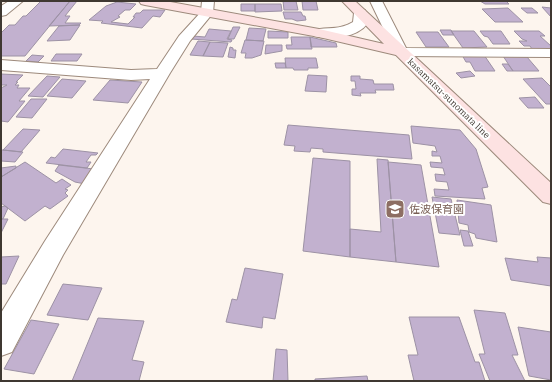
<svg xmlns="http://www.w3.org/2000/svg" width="552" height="382" font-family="'IBM Plex Serif','Noto Sans JP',serif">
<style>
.building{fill:#c2b1cf;stroke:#9d92a5}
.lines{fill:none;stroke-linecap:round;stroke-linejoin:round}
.street-casing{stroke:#9d8a7c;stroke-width:2}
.secondary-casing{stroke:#9d8a7c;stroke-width:2}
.street{fill:#fff;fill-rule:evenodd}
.secondary{fill:#fde2e2;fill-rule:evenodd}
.labels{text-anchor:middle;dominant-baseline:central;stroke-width:4;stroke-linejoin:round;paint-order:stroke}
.far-street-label{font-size:9px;fill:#3f3831;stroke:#fff}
.education-label{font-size:11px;fill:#785e54;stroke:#fff;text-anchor:start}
</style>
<rect width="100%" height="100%" fill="#fdf5ee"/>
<!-- building -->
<path class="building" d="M41,1H70L25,56H1V33L9,25H15L23,16H26Z
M70,1H77L65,16H70L65,23H81L79,25L49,26Z
M283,1H296L298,10H284Z
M302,1H316L318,10H303Z
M480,1H506L509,4H485Z
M117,2L136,4L130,10H125L118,16L120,17L111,22L128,24L135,17H133L136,13H140L143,10H165L160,17L153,16L142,28L101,23L103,21L89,20L106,6Z
M241,4H255V11H241Z
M255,4H281L282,11L255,12Z
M542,7L551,8V17Z
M508,8L523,22H495L482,9Z
M521,8H532L538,13H527Z
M283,12H301L303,16H305L306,20L297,21L292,19H285Z
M80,25L70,40L47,41L59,26Z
M233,27H240L234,39H228Z
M249,28L266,29L263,41L246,40Z
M209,29L231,31L227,39L232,40L231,42L191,39L193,36L205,37Z
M440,30H451L454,35H443Z
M268,31L288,32V38H268Z
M451,31H474L487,47L463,48Z
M480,31H501L510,44H493L488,37L484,36Z
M514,31H539L545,36H540L551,46V49H532L530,46H524L519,41H527L522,39Z
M416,32H438L449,47H426Z
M291,37H310L312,49H287L286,45H292Z
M310,37L336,43L337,47H311Z
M245,40L264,41L261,55L252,58H245L246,53H241Z
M198,41L210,42L203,56L190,55Z
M210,42L228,43L223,57L203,56Z
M266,45H282V51L265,54Z
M230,47L233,48V50H236L235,58L228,57Z
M56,54H82L77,61H51Z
M32,55L44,56L38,62L26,61Z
M462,55H484L495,71H475L470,62H466Z
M503,56L527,57L539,71H513Z
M285,58H316L318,68H308V70H294L293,68H286Z
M275,63H285L286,68H276Z
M502,64H508L513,71H507Z
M470,71L475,76L461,78L456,73Z
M1,74L23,75L16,82H18L15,85H19L17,88H30L19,101H25L8,122L1,121V88L7,85H1Z
M308,75L327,76L326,92L305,91Z
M47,76L60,77L43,97L28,96Z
M351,76H360V79L373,80L374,84H393L394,90H375L376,93H360L361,96L352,95V89H356L355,81H351Z
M542,78L551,87V104H546L523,79Z
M62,79L86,81L72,98L47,96Z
M110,80L142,82L128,103L93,100Z
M535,97L544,108H528L519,98Z
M31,99H47L32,118L16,117Z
M288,125L409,135L412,159L323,152V149L311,148L310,152L294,151L295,146L284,145Z
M411,126L460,130L476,149L488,187L482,188L485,199L435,196L434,189L449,190L447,182L436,181L435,174L445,175L443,168L431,167L430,162L442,163L440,156H432V151L437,152L435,146L413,143Z
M23,129L40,130L21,152L3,150Z
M63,149L98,153L96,155H91L86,162H91L87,168L46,163L51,157L55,158Z
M1,150H3L23,152L15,162L1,161Z
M313,158L350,161V257L303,251Z
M377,159L388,160L396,262L350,257V229L381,232Z
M25,162L56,183L62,179L71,185L65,189L68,190L65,193L68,196L50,209L45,206L25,221L1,203V177Z
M388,162L421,165L439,267L396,262Z
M59,165L94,169L85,184L75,182L55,171Z
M16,166V168L1,177V168Z
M432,197L451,199L460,235L439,233Z
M457,200L491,205L497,242L476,238L475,234L469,232L468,225L459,223Z
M5,206L8,208L3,219H1V207Z
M1,219H8L1,233Z
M460,230L468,231L473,246H464Z
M19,256L6,284H1V257Z
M537,257L551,258V286L511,280L505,258L538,262Z
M245,268L283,274L275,319L263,317L262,328L226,322L232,299L237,300Z
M63,284L102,288L88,320L47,315Z
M474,310L505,313L518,355H512L525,381H490L479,354H485Z
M409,317H459L475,362H479L485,381H414L408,355H418Z
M98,318L144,321L132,360L144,362L139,381H72Z
M31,320L59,324L34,374L4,369Z
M518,327L551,332V380L529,376Z
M276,349L287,350L288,381H273Z
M367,376L368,381H315V379Z"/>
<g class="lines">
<defs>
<path id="street" d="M9,1H23L6,15L1,16V6Z
M202,1H214L213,13L190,41L170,73L63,255L12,352L1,356V313L45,241L150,79L131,80L1,70V60L131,70L157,69L179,36L201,12Z
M370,1H382L406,48L551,49V57L401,56L396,55Z
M360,9L365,10L366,13L367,24C357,38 329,40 314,36L312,33L314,30C328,27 340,30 353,22L354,13L355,10Z"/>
<path id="secondary" d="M139,1H165L319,29L384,44L342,1H355L551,183V204L543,202L396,55L319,37L145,5L141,4Z"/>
</defs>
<!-- street casing -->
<use href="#street" class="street-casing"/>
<!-- secondary casing -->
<use href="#secondary" class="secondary-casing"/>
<!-- street -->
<use href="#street" class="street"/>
<!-- secondary -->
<use href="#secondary" class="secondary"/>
</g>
<!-- icons -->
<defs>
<symbol id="school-square" viewBox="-11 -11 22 22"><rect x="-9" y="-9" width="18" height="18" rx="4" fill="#8d6e63" stroke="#fff"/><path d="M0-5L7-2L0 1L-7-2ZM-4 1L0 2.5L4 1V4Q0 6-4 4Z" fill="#fff"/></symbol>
</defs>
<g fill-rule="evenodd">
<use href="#school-square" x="384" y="198" width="22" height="22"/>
</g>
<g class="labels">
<!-- far-street labels -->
<g class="far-street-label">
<text transform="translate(449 98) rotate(44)">kasamatsu-sunomata line</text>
</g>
<!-- education labels -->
<g class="education-label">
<text x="409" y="209">佐波保育園</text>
</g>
</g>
<!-- border -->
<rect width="552" height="382" fill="none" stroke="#3f3831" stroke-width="4"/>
</svg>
